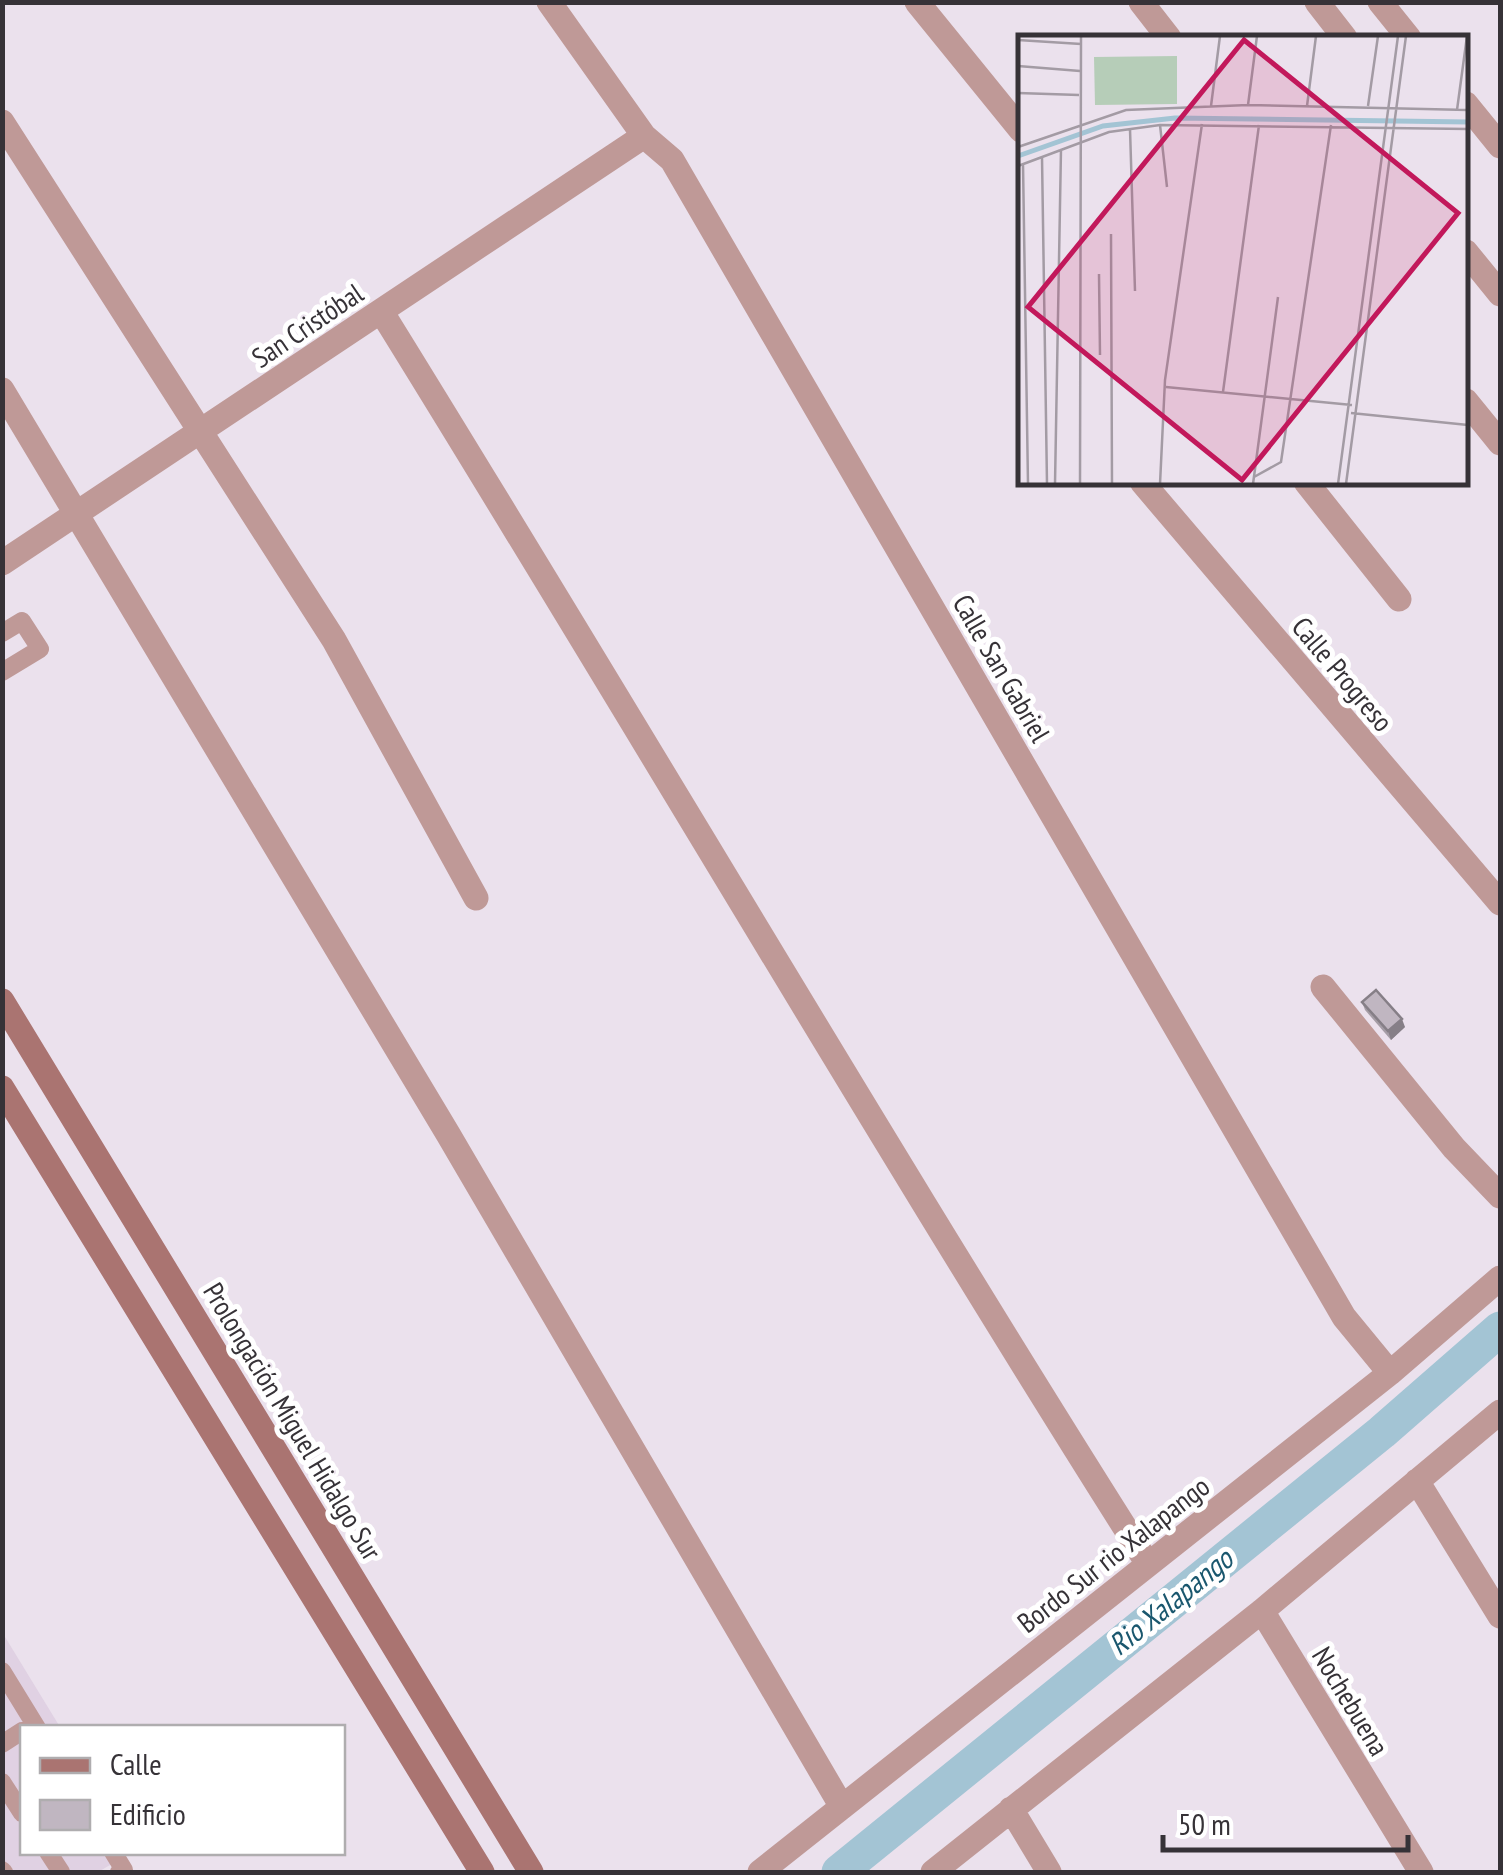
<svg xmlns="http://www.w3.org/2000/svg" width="1503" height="1875" font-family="'PT Sans Narrow',sans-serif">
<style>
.built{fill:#e0d1e3}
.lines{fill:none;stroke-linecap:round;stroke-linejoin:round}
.canal{stroke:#a3c4d4;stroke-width:35}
.service{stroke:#bf9997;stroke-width:18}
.minor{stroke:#bf9997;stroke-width:25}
.secondary{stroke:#aa7471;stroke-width:25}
.wall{fill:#a59da6}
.shaded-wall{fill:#867f87}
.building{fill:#c0b6c1;stroke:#867f87;stroke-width:2.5}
.labels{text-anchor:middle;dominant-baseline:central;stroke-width:10;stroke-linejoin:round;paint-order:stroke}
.street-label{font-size:28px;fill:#363237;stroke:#fff}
.water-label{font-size:30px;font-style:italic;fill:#1a576e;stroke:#fff}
.inset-river{fill:none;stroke:#a3c4d4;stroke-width:5}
.inset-road{fill:none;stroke:#a39ba4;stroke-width:2.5}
.view{fill:#c2185b;fill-opacity:0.15;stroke:#c2185b;stroke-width:5}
.inset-edge{fill:none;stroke:#363237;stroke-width:5}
</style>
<rect width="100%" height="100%" fill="#ebe1ed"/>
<!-- built -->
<path class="built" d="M2,1632L60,1727L22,1728V1852L131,1853L98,1872H3Z"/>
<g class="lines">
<!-- canal -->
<path class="canal" d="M839,1872L1382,1432L1500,1329"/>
<!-- service -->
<path class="service" d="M2,633L22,621L40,649L2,672
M2,1671L37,1728
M2,1744L22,1731
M2,1782L22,1813
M48,1852L61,1872
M113,1852L124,1870L119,1872
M2,1870L4,1872"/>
<!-- minor -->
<path class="minor" d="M549,2L644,136L672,160L1344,1317L1390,1373
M917,2L1021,130
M1141,2L1169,38
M1317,2L1345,38
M1380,2L1409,38
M1466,104L1500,146
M2,122L334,640L476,898
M1466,252L1500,294
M381,311C639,727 886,1151 1148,1564
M2,390L448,1134L842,1807
M1466,401L1500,443
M1142,482L1500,903
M1306,482L1399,599
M2,563L644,136
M1323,987L1454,1148L1500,1196
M1417,1481L1500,1616
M1262,1611L1421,1872
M1011,1809L1049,1872
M760,1872L1390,1373L1500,1278
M933,1872L1262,1611L1500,1412"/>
<!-- secondary -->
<path class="secondary" d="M2,1001L531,1872
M2,1088L482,1872"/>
</g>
<!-- wall -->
<path class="wall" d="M1362,1002L1405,1027L1391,1040L1365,1010Z"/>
<!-- shaded-wall -->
<path class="shaded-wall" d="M1402,1019L1405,1027L1391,1040L1388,1031Z"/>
<!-- building -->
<path class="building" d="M1376,990L1402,1019L1388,1031L1362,1002Z"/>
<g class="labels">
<!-- street labels -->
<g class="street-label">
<text transform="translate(307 325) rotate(-34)">San Cristóbal</text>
<text transform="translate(1002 668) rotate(60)">Calle San Gabriel</text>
<text transform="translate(1343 674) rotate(50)">Calle Progreso</text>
<text transform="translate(293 1421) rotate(59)">Prolongación Miguel Hidalgo Sur</text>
<text transform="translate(1113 1554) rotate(-38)">Bordo Sur rio Xalapango</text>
<text transform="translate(1351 1701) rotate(59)">Nochebuena</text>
</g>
<!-- water labels -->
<g class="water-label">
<text transform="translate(1170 1601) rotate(-39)">Rio Xalapango</text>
</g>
</g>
<!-- overview -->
<g transform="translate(1018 35)">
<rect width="450" height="450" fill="#ebe1ed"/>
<path d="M159,21V69L77,70L76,22Z" fill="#b6cdb8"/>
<path class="inset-river" d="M0,121L85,91L157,83L450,87"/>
<path class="inset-road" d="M0,5L63,9M0,31L62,36M0,58L61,60M230,70L239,1M193,71L202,1M289,71L298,1M350,71L360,1M439,75L449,1M142,90L149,152M112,94L117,256M0,112L108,75L230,70L450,75M24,122L29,449M5,129L10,449M0,131L91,97L142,90L450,94M93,199L94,449M81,239L82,320M148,352L334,370M205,357L241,90M333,378L450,390M236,442L263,427L313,90M37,449L43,114M62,449L63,1M142,449L147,345L184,89M235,449L260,262M320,449L380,1M328,449L388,1"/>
<path class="view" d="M226,5L440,178L224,445L10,272Z"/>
<rect width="450" height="450" class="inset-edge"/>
</g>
<!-- border -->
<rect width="1503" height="1875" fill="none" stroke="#363237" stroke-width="10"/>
<!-- legend -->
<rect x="20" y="1725" width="325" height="130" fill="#ffffff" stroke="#afadaf" stroke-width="2.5"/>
<rect x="40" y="1758" width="50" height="15" fill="#aa7471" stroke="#afadaf" stroke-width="2.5"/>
<text x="110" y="1775" font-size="30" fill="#363237">Calle</text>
<rect x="40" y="1800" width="50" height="30" fill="#c0b6c1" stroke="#afadaf" stroke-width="2.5"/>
<text x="110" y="1825" font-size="30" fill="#363237">Edificio</text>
<!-- scale -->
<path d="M1163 1835v15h245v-15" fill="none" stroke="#363237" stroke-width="5"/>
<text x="1178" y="1835" font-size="30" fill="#363237" stroke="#ffffff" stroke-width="8" paint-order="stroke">50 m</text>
</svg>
